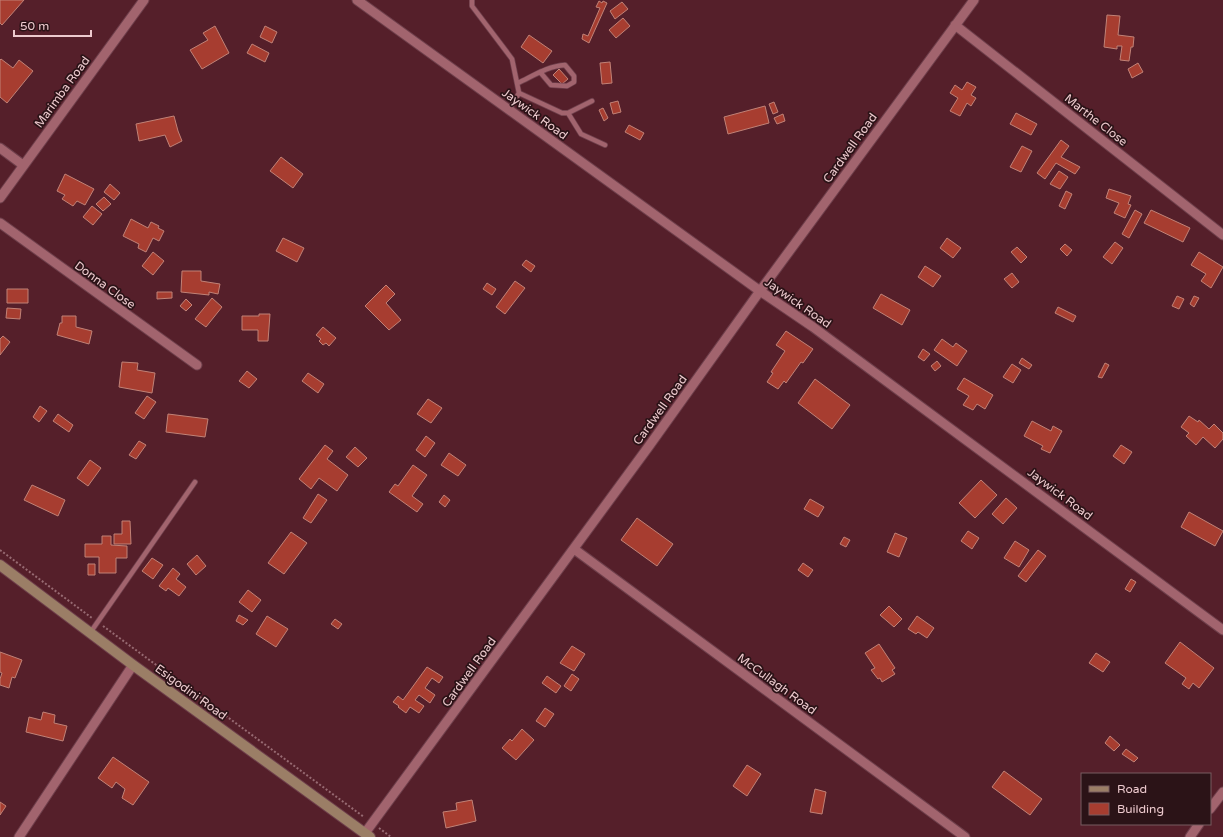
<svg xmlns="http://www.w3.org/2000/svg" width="1223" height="837" font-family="'Varela Round',sans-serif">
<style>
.building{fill:#a73d30;stroke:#c18277}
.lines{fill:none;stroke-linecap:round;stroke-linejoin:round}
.service-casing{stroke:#6e3f4b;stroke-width:6}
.minor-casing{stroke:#6e3f4b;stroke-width:11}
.secondary-casing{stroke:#6e3f4b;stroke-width:12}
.path{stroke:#976a72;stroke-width:2;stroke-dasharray:2 2;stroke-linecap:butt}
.service{stroke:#a2646e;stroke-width:4.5}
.minor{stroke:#a2646e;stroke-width:9}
.secondary{stroke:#9b7e66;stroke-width:10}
.labels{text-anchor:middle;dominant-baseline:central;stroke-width:3.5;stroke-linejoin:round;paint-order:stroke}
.street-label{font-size:12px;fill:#edcace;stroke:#2b1317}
</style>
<rect width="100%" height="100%" fill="#551f2a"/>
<!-- building -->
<path class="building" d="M0,0H24L2,25L0,23Z
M599,1L602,3L603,1L607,3L589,43L582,39L583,34L588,36L600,8L596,7Z
M622,2L628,9L615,19L610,11Z
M1107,15L1120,16L1118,35L1134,37L1133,47H1131L1129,61L1120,60L1122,46H1117V49L1104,47Z
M623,18L630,26L616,38L609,30Z
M215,26L229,53L202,69L190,50L208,40L203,33Z
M265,26L277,32L272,43L260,37Z
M529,35L552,51L543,63L521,47Z
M252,44L269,53L265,62L247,53Z
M1,59L13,68L19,60L33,71L7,103L0,97V60Z
M610,62L612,83L602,84L600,63Z
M1138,63L1143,72L1132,78L1128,69Z
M559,69L568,79L562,84L553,75Z
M967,82L976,87L971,95L976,98L971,106L967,103L960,116L950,111L958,98L950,93L955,85L962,90Z
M618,101L621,112L613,114L610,103Z
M774,102L778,112L773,114L769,104Z
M765,106L769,123L728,134L724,117Z
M603,108L608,118L604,121L599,110Z
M1016,113L1037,124L1031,135L1010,124Z
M783,114L785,121L777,124L774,118Z
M174,116L178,131L182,141L170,147L165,135L139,141L136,124Z
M629,125L644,133L640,140L625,132Z
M1061,140L1069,146L1061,157L1080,167L1075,174L1056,163L1045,179L1037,173Z
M1022,146L1032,151L1021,172L1010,167Z
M281,157L303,174L293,188L270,171Z
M1059,171L1068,177L1060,189L1050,184Z
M65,174L94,189L85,205L77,201L73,206L62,199L65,195L57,191Z
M110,184L120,193L114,200L104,192Z
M1109,189L1131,196L1128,204L1131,205L1125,218L1114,213L1119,203L1106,198Z
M1066,191L1072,194L1065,209L1059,206Z
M104,197L111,204L103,211L96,204Z
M92,206L102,214L93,225L83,217Z
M1135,210L1142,214L1129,238L1122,234Z
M1151,210L1190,228L1183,242L1144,223Z
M131,219L148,228L151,222L159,226L158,228L164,231L159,241L153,238L146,252L138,248L139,244L123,236Z
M283,238L304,248L297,262L276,251Z
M947,238L961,248L953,258L940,248Z
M1115,242L1123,248L1112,264L1103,257Z
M1065,244L1072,250L1067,256L1060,249Z
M1017,247L1027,257L1021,263L1011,252Z
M153,252L164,261L153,275L142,266Z
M1199,252L1223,267L1211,288L1201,281L1206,274L1191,265Z
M526,260L535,266L531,272L522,265Z
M925,266L941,276L933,287L918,277Z
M182,271H201V281L220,284L218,294L209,292V295L181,292Z
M1012,273L1019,282L1012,288L1004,279Z
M515,281L525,288L505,314L496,307Z
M487,283L496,289L492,295L483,289Z
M386,285L395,294L386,303L401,320L389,330L365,306Z
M7,289H28V303H7Z
M157,292H172V298L157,299Z
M881,294L910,310L902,325L873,308Z
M1177,296L1184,299L1179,309L1172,306Z
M1194,296L1199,298L1194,307L1190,304Z
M212,298L222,307L206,327L195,319Z
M186,299L192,305L186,311L180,306Z
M1058,307L1076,316L1073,322L1055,313Z
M7,308L21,309L20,319L6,318Z
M259,314H270L268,341H258V330H242V316H259Z
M62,316H76V327L92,331L89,344L57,335L60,323H62Z
M323,327L336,338L329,346L326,343L323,345L319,341L321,339L316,335Z
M786,331L813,349L803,363L801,362L786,383L784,381L778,389L767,382L773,373L771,372L785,351L776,345Z
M3,336L10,342L0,355V339Z
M942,339L953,347L956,343L967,351L957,366L934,350Z
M923,349L930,354L924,361L918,357Z
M1022,358L1032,365L1029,369L1019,363Z
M937,361L941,366L935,371L931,366Z
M122,362L138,363L137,370L155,373L152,393L119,387Z
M1105,363L1109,365L1102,378L1098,377Z
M1012,364L1021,370L1013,383L1003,377Z
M247,371L257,379L249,388L239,381Z
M308,373L324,384L318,393L302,381Z
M964,378L993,395L985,409L977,404L973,410L963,405L969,396L957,389Z
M815,379L850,405L832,429L798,403Z
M147,396L156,402L144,419L135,413Z
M428,399L442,408L431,423L417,414Z
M40,406L47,411L39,422L33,417Z
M58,414L73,425L69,432L53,421Z
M168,414L208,419L205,437L166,432Z
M1189,416L1198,422L1199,420L1209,429L1214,424L1223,433V439L1215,448L1203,437L1196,445L1186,436L1189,433L1181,427Z
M1032,421L1051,431L1053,426L1062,431L1050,453L1041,449L1043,446L1024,436Z
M426,436L435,443L425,457L416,450Z
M139,441L146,445L136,459L129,455Z
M325,445L333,451L327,459L348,475L337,491L319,478L311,489L299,479Z
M1121,445L1132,452L1124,464L1113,456Z
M355,447L367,458L358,467L346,457Z
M449,453L466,465L458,476L441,465Z
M90,460L101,468L88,486L77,478Z
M413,465L427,475L412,496L423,504L417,512L389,492L395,484L398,486Z
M981,480L997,495L975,518L959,503Z
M32,485L65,500L58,516L24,500Z
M318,494L327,500L311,523L303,518Z
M444,495L450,500L445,507L439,502Z
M1006,498L1017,508L1003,524L992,514Z
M810,499L824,507L818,517L804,509Z
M1189,512L1223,531L1215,546L1181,527Z
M637,518L673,544L657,566L621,540Z
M122,521H130L131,544H114V534H122Z
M968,531L979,538L972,549L961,541Z
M291,532L307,543L284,574L268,563Z
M895,533L907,538L899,557L887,552Z
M102,536H111V545L127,546V558H116V573H99V557H85V544H102Z
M844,537L850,540L846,547L840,544Z
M1015,541L1029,550L1019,567L1004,558Z
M1038,550L1046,556L1026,582L1018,576Z
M197,555L206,566L196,575L187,564Z
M152,558L163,565L153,579L142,571Z
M803,563L813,570L808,577L798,570Z
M88,564H95V575H88Z
M173,568L180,574L176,579L186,587L179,596L168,588L166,591L159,586Z
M1131,579L1136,582L1130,592L1125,589Z
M248,590L261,600L252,612L239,602Z
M889,606L902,619L894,627L880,615Z
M239,615L248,620L243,625L236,621Z
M267,616L288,629L276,647L256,634Z
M917,616L934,628L927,638L918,632L916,634L908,629Z
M335,619L342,624L338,629L331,624Z
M1180,642L1214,668L1199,688L1193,683L1189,689L1182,684L1186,678L1165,663Z
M879,644L895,668L892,670L895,674L882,682L880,678L878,679L871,670L875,668L865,653Z
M572,646L585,654L574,671L560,663Z
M0,652L22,660L15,678L12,677L9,688L0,685V679L2,673L0,672Z
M1096,653L1110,662L1103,672L1089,663Z
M427,667L443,677L439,683L432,678L425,688L435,695L430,703L419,695L415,700L424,706L419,713L410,707L406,713L398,707L399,706L393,702L398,696L403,700Z
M572,674L579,679L571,691L564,686Z
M547,676L561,686L556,693L542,683Z
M545,708L554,714L545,727L536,721Z
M43,712L55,715L54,723L67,726L63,741L26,732L29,717L41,720Z
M522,729L534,740L516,760L502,748L510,739L512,741Z
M1110,736L1120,745L1114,751L1105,743Z
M1126,749L1138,758L1134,762L1122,754Z
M113,757L149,782L133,805L122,798L125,789L116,782L112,788L98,778Z
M747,765L761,774L747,796L733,786Z
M1004,771L1042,799L1030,815L992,787Z
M815,789L826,792L822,814L810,812Z
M472,800L476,821L446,828L443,812L457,810L456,803Z
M0,802L6,806L0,815Z"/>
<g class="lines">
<defs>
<path id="service" d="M472,0V6L512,59L519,93L509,110
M518,83C533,76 548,66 565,65L574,76V82L567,86L551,85L540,72
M519,93L562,113H568L592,101
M568,113L581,134L605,145
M90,633L195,482"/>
<path id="minor" d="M357,0L760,291L813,327L1223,630
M955,25L1223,235
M0,148L23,165
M0,198L144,0
M0,223L197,365
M574,549L965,837
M1210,809L1223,792
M365,833L649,446L760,291L974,0
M19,837L133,665
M1190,837L1199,824"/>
<path id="secondary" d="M0,565L133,665L370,837"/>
</defs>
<!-- service casing -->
<use href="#service" class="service-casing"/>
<!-- minor casing -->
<use href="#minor" class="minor-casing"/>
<!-- secondary casing -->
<use href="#secondary" class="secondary-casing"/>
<!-- path -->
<path class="path" d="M0,550L92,618
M103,626L364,817
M379,828L391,837"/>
<!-- service -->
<use href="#service" class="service"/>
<!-- minor -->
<use href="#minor" class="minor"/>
<!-- secondary -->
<use href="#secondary" class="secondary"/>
</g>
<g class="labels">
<!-- street labels -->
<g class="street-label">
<text transform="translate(62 92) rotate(-54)">Marimba Road</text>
<text transform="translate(535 114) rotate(36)">Jaywick Road</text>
<text transform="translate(1096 120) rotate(38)">Marthe Close</text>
<text transform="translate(850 148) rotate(-54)">Cardwell Road</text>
<text transform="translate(105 285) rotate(36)">Donna Close</text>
<text transform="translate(798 303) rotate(35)">Jaywick Road</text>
<text transform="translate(660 410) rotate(-54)">Cardwell Road</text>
<text transform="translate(1060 494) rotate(37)">Jaywick Road</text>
<text transform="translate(469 672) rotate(-54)">Cardwell Road</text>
<text transform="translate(777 684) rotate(36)">McCullagh Road</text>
<text transform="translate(191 692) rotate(36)">Esigodini Road</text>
</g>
</g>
<!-- legend -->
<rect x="1081" y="773" width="130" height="52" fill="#2b1317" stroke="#795c60"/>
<rect x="1089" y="786" width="20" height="6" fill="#9b7e66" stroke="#795c60"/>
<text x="1117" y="793" font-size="12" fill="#edcace">Road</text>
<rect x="1089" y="803" width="20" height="12" fill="#a73d30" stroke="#795c60"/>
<text x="1117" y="813" font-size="12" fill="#edcace">Building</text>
<!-- scale -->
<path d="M14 30v6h77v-6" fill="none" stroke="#edcace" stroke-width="2"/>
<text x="20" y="30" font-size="12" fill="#edcace" stroke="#2b1317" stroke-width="3" paint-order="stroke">50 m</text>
</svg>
